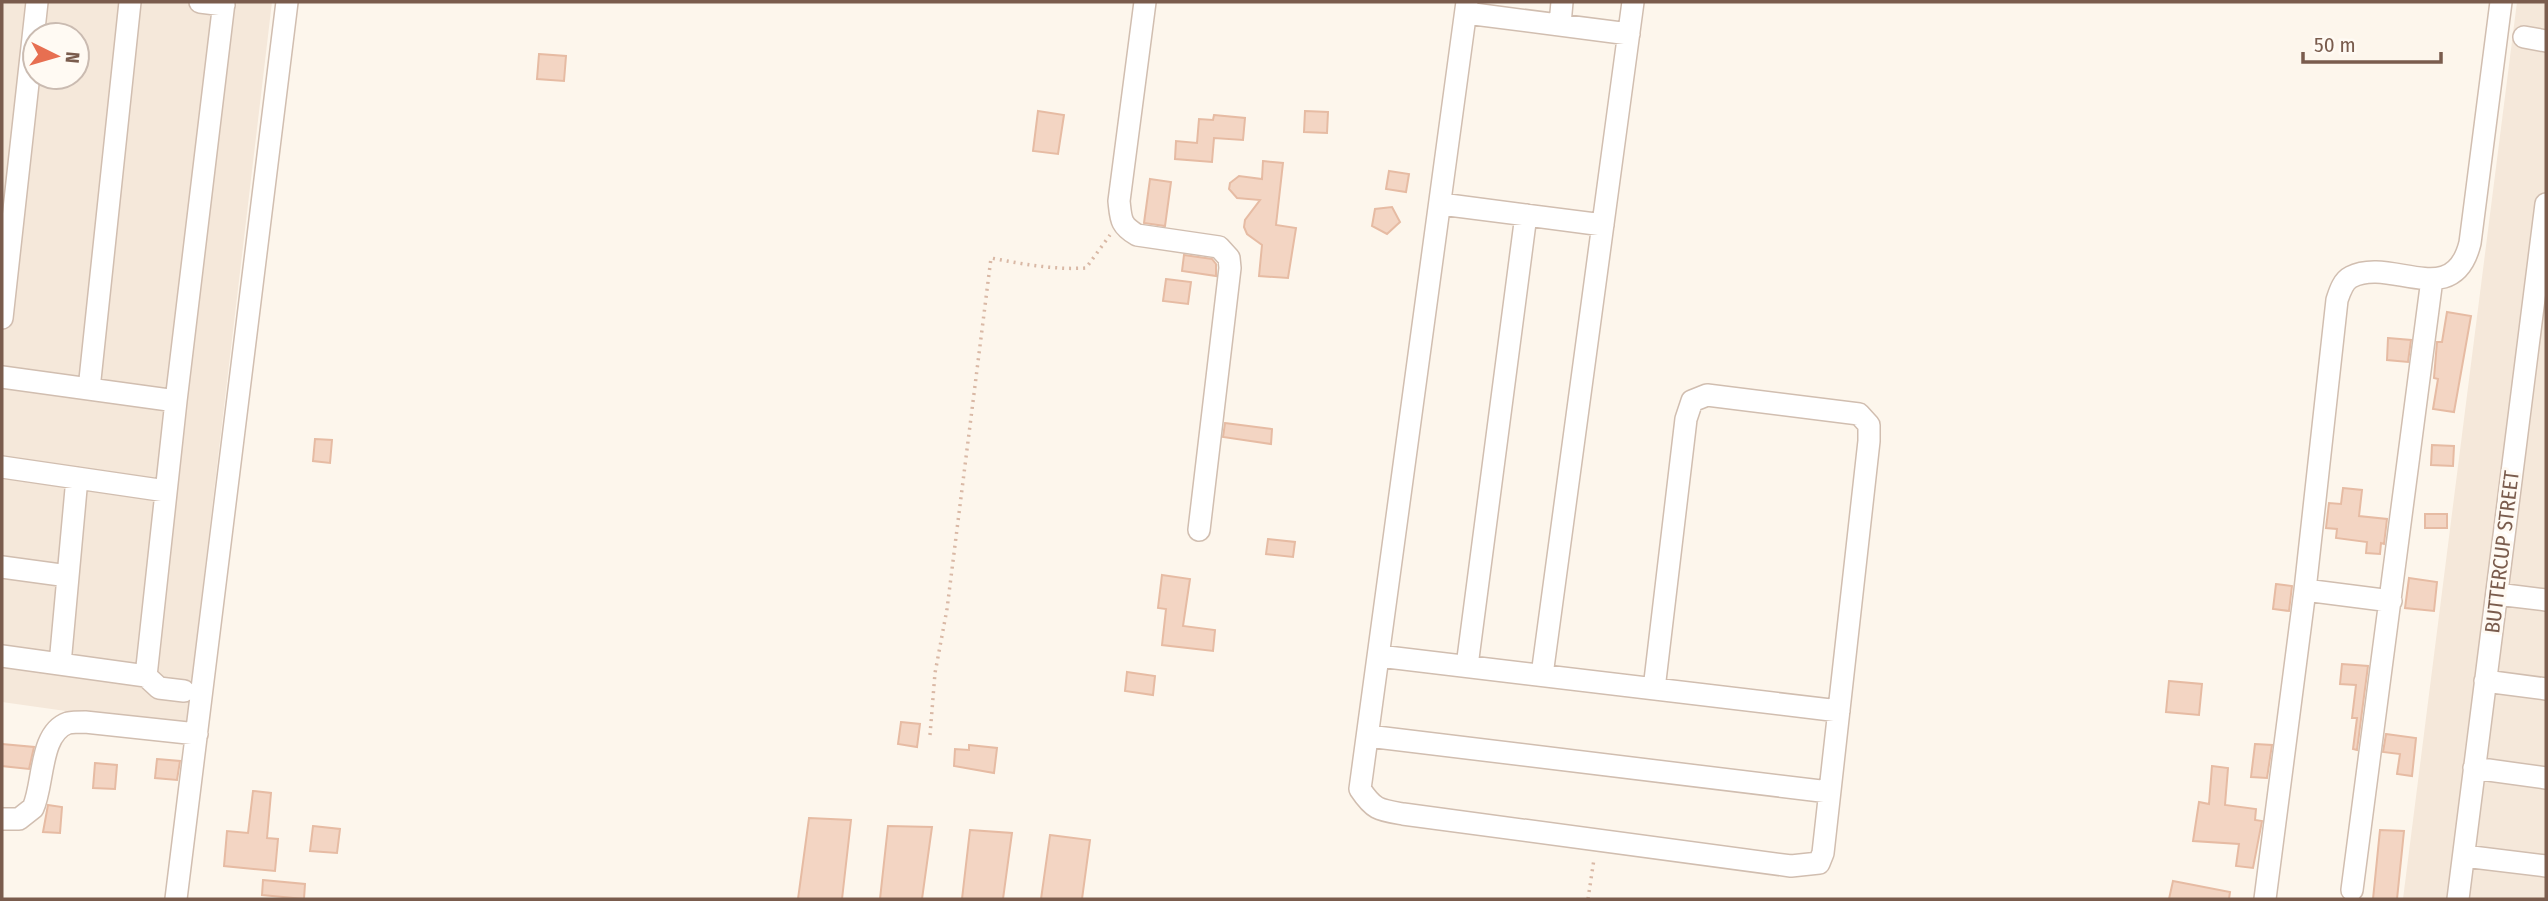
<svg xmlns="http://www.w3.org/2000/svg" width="2548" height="901" font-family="'Fira Sans Condensed',sans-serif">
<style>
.residential{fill:#f5e8da;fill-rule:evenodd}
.building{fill:#f3d5c3;stroke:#e6bba3;stroke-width:2}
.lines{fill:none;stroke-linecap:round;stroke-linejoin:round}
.street-casing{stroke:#d1beb0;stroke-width:24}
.path{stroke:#d9b8a5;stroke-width:3.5;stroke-dasharray:2 5;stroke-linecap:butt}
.street{stroke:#fff;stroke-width:21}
.labels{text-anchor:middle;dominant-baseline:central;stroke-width:6;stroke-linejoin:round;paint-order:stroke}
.street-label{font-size:21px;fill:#7a5c4d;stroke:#fffaf3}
</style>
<rect width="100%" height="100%" fill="#fdf6ec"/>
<!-- residential -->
<path class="residential" d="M2,2H272L186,728L2,702ZM35,35H77V77H35Z
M2517,2H2546V899H2403Z"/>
<!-- building -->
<path class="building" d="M539,54L566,56L564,81L537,79Z
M1038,111L1064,115L1058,154L1033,151Z
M1305,111L1328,112L1327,133L1304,132Z
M1214,115L1245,118L1243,140L1214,138L1212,162L1175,159L1176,141L1197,143L1199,119L1213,120Z
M1263,161L1283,163L1276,225L1296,228L1288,278L1259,276L1262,245L1247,234L1244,227L1245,220L1260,200L1237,198L1229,189L1230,183L1239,176L1262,179Z
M1389,171L1409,174L1406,192L1386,189Z
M1150,179L1171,182L1165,226L1144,223Z
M1392,207L1400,222L1387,234L1372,226L1375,209Z
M1184,255L1212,259L1216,264V276L1182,271Z
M1166,279L1191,282L1188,304L1163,301Z
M2447,312L2471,316L2454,412L2433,409L2438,379L2434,378L2437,342H2442Z
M2388,338L2411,340L2408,362L2387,360Z
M1225,423L1272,429L1271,444L1223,437Z
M315,439L332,440L330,463L313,461Z
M2432,445L2454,446L2453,466L2431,465Z
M2343,488L2362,490L2359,516L2387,519L2384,544L2381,543L2380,554L2366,553L2367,542L2336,538L2337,529L2326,528L2329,503L2341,504Z
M2425,514H2447V528H2425Z
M1268,539L1295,542L1293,557L1266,554Z
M1162,575L1190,579L1183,626L1215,630L1213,651L1162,645L1166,609L1158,608Z
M2409,578L2437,582L2434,611L2405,608Z
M2276,584L2292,586L2289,611L2273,609Z
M2342,664L2368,666L2357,750L2353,749L2357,718H2352L2356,685L2340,684Z
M1127,672L1155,676L1153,695L1125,691Z
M2169,681L2202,684L2199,715L2166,712Z
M901,722L920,724L917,747L898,744Z
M2386,734L2416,738L2412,776L2397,774L2400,754L2383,752Z
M2,744L34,747L29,769L2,766Z
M2255,744L2272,745L2267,778L2251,777Z
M969,745L997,748L994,773L954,766L955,749L969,750Z
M157,759L180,761L177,780L155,778Z
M95,763L117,765L115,789L93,788Z
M2212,766L2228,768L2225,805L2256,809L2255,820L2262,821L2253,868L2236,866L2239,844L2193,841L2199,802L2209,804Z
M253,791L271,793L267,838L278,839L275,871L224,866L227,831L248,833Z
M48,805L62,807L60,833L43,832Z
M809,818L851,820L842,899H798Z
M313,826L340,829L337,853L310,851Z
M888,826L932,827L922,899H880Z
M970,830L1012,833L1003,899H962Z
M2380,830L2404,831L2397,899H2373Z
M1050,835L1090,840L1082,899H1041Z
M263,880L305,884L304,899L262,895Z
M2173,881L2230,892L2229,899H2169Z"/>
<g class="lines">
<defs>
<path id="street" d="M200,2L224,5
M1145,2L1119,201C1121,219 1120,225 1137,235L1219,247L1229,258L1230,268L1199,530
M1467,2L1360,789C1374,810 1379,810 1403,814L1791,866L1819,863L1823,853L1869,441V425L1859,414L1707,395L1692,401L1686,419L1654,689
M1466,13L1629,34
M1560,24L1562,2
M2524,37L2546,41
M1441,204L1603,225
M2,318L37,2
M2,377L176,401
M89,389L130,2
M2,467L166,491
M2,567L68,576
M2305,590L2391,601
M2497,594L2546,600
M2,656L146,676L159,688L184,691
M1379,656L1839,711
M60,664L77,478
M1467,666L1526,215
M1542,675L1633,2
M146,676L176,401L224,2
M2485,681L2546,689
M1368,736L1829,792
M2474,768L2546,778
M2,819H19L33,808C44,785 39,733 68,723C73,722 80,722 85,722L197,734
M2464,856L2546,866
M2352,890L2432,279
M176,899L287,2
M2265,899L2305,590L2337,300C2340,291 2343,281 2351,277C2391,256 2453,312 2470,243L2501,2
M2458,899L2546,204"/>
</defs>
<!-- street casing -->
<use href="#street" class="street-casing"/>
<!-- path -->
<path class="path" d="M930,735L935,673L947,609L991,258C1023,264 1053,270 1086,268L1110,235
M1588,899L1594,859"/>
<!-- street -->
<use href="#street" class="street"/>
</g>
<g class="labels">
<!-- street labels -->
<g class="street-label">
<text transform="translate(2502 552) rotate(-83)">BUTTERCUP STREET</text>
</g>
</g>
<!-- border -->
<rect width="2548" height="901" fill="none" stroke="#7a5c4d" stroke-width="7"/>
<!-- north arrow -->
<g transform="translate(56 56) rotate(95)"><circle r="33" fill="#fffaf3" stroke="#cabbb1" stroke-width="2"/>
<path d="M0-5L12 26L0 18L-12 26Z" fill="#e76f51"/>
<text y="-10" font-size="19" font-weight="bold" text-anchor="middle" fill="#7a5c4d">N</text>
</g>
<!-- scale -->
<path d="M2303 52v10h138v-10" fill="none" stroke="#7a5c4d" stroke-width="3.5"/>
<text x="2314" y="52" font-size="21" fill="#7a5c4d" stroke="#fffaf3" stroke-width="5" paint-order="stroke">50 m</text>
</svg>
